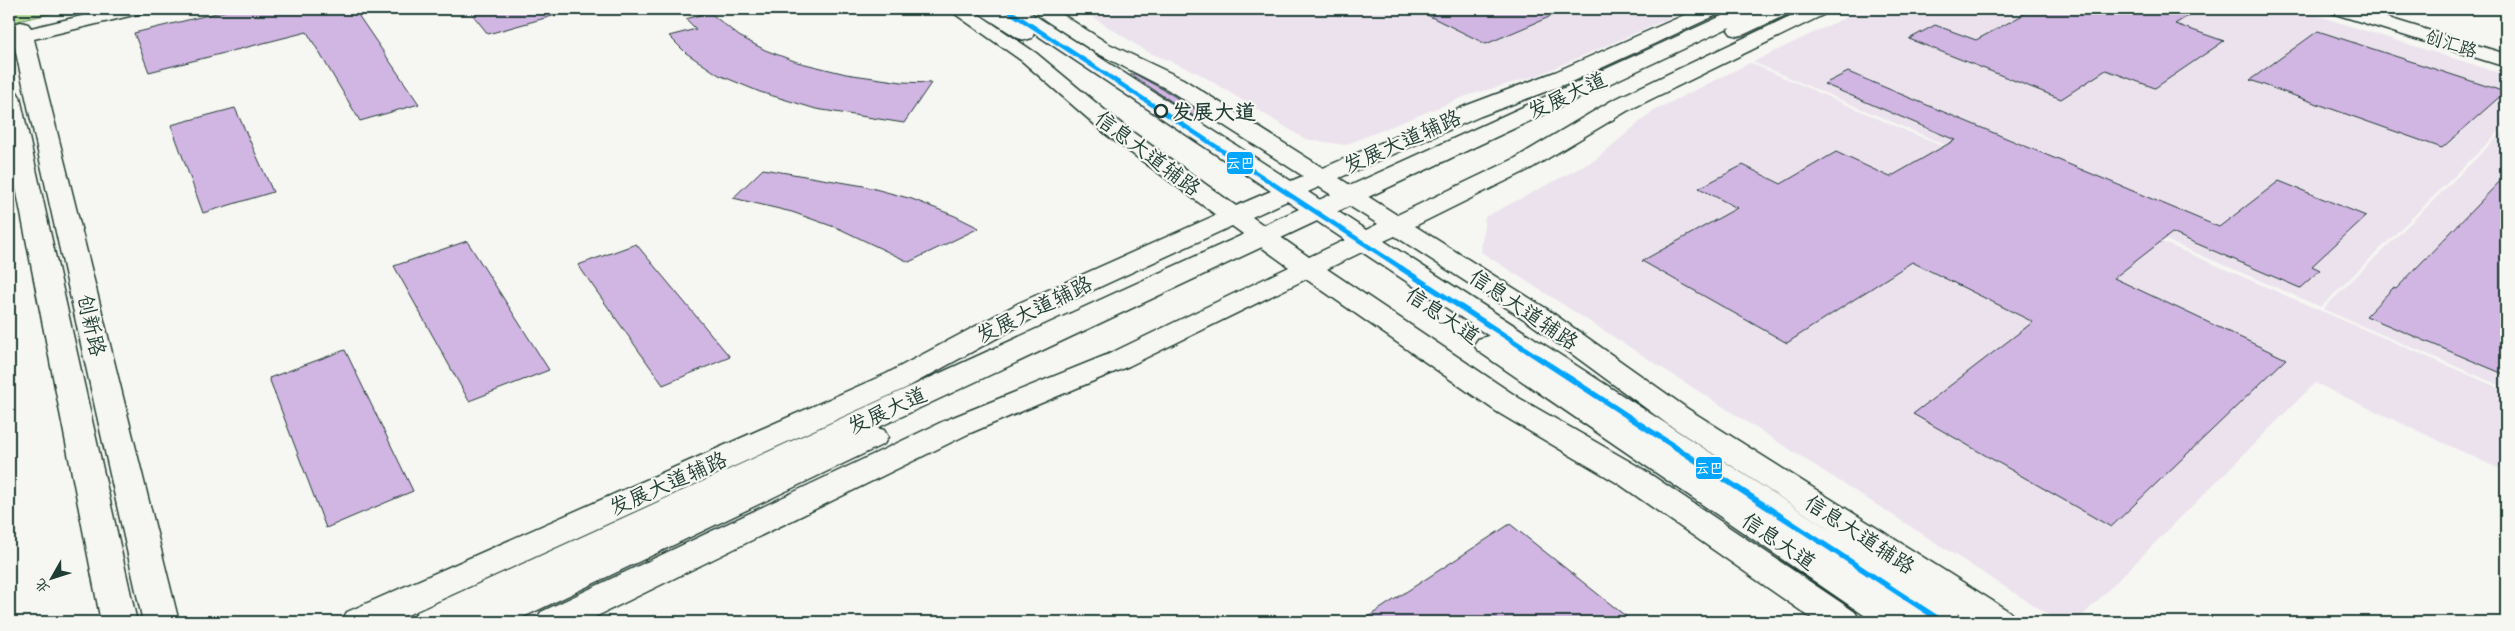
<svg xmlns="http://www.w3.org/2000/svg" width="2515" height="631" font-family="Itim,'LXGW WenKai TC',sans-serif">
<style>
.built{fill:#ebe2ee}
.green{fill:#b6dd99;stroke:#6a8d66}
.building{fill:#d1b5e3;stroke:#1f3d34}
.lines{fill:none;stroke-linecap:round;stroke-linejoin:round}
.minor-casing{stroke:#1f3d34;stroke-width:3}
.major-casing{stroke:#1f3d34;stroke-width:3}
.minor{fill:#f6f6f2;fill-rule:evenodd}
.major{fill:#f6f6f2;fill-rule:evenodd}
.rail-1-far1-casing{stroke:#f6f6f2;stroke-width:8}
.rail-1-casing{stroke:#f6f6f2;stroke-width:9}
.rail-1-far1{stroke:#00a5ff;stroke-width:4.5}
.rail-1{stroke:#00a5ff;stroke-width:5.5}
.stop-dot{fill:#f6f6f2;stroke:#1f3d34;stroke-width:2.5}
.labels{text-anchor:middle;dominant-baseline:central;stroke-width:4.5;stroke-linejoin:round;paint-order:stroke}
.far-street-label{font-size:18px;fill:#1f3d34;stroke:#f6f6f2}
.street-label{font-size:21px;fill:#1f3d34;stroke:#f6f6f2}
.stop-label{font-size:21px;font-weight:bold;fill:#1f3d34;stroke:#f6f6f2;text-anchor:start}
.line-badge{stroke:#f6f6f2;stroke-width:2}
.badge-label{font-size:14px;text-anchor:middle;font-weight:bold;fill:#fff}
</style>
<rect width="100%" height="100%" fill="#f6f6f2"/>
<filter id="ink" filterUnits="userSpaceOnUse"><feTurbulence type="fractalNoise" baseFrequency=".02" numOctaves="2"/><feDisplacementMap in="SourceGraphic" scale="10" xChannelSelector="R" yChannelSelector="G"/><feConvolveMatrix kernelMatrix="1 2 1 2 8 2 1 2 1" color-interpolation-filters="sRGB"/></filter>
<g filter="url(#ink)">
<!-- built -->
<path class="built" d="M1080,9H1691L1536,76L1469,95L1345,145L1305,139L1198,73L1148,52Z
M1863,9H2296L2506,75V125L2321,307L1753,62Z
M1750,63L2506,391V472L2315,383L2076,622H2060L1481,252L1485,217L1595,160L1653,111Z
M2506,129V388L2323,309Z"/>
<!-- green -->
<path class="green" d="M9,9H71L9,23Z"/>
<!-- building -->
<path class="building" d="M233,9H354L419,104L360,121L307,32L149,72L134,33Z
M468,9H555L556,15L488,34Z
M1415,9H1568L1486,44Z
M2034,9H2199L2175,24L2224,41L2155,88L2106,70L2061,99L1909,39L1935,25L1976,40Z
M709,12L739,36L765,50L797,62L846,74L902,82L931,83L904,123L816,109L760,92L719,75L686,53L669,36L696,29L686,19Z
M2318,31L2505,92L2442,148L2250,80Z
M1848,72L2219,227L2279,181L2366,216L2312,266L2320,270L2300,288L2172,233L2114,278L2286,359L2111,527L1913,414L2033,322L1912,262L1787,343L1642,261L1737,208L1699,188L1743,165L1781,184L1836,152L1890,177L1955,140L1824,84Z
M1130,74H1135L1166,91L1209,118L1201,121Z
M235,108L273,192L203,213L171,125Z
M763,169L864,186L912,199L955,216L979,228L909,262L840,229L792,212L733,198Z
M2506,175V375L2366,316L2393,288L2396,289Z
M467,241L549,370L469,401L394,266Z
M636,244L730,357L663,385L578,265Z
M345,350L413,491L326,528L269,378Z
M1510,524L1633,622H1360Z"/>
<g class="lines">
<defs>
<path id="minor" d="M111,9H145L142,13L34,39L179,622H143L14,44L9,45V33L12,32L11,28L14,24L21,22L28,24L31,28Z
M948,9H971L1036,53L1124,126L1236,206L1271,191L1034,33L1032,38L1025,40L1018,38L979,13L976,9H999L1004,12L1002,9H1025L1291,181L1303,176L1167,89L1093,51L1034,13L1031,9H1054L1107,43L1183,79L1323,168L1465,106L1555,72L1698,9H1724L1721,13L1571,82L1481,116L1339,178L1397,215L1514,159L1611,101L1805,9H1830L1827,13L1627,111L1530,169L1415,226L1547,309L1688,409L2010,612L2016,622H1971L1957,613L1962,622H1874L1478,351L1474,345L1478,339L1489,336L1362,252L1327,269L1519,398L1641,468L1855,612L1861,622H1817L1619,484L1497,412L1306,279L1129,366L968,434L585,622H535L541,612L946,420L1109,354L1289,267L1232,226L1039,315L906,388L392,622H341L347,612L886,374L1019,303L1216,215L1108,136L1022,61ZM1319,187L1378,224L1366,230L1308,192ZM1287,201L1345,240L1309,257L1252,217ZM1395,236L1527,321L1666,423L1844,539L1384,241Z
M2329,9H2359L2506,54V67L2332,13Z
M9,90L17,92L20,97L137,622H101L9,152Z"/>
<path id="major" d="M1737,9H1763L1761,12L1768,9H1793L1790,13L1745,34L1738,36L1731,34L1728,30L1730,27L877,428L884,430L888,437L884,444L513,622H411L417,612Z"/>
</defs>
<!-- minor casing -->
<use href="#minor" class="minor-casing"/>
<!-- major casing -->
<use href="#major" class="major-casing"/>
<!-- minor -->
<use href="#minor" class="minor"/>
<!-- major -->
<use href="#major" class="major"/>
<defs>
<path id="rail-1-far1" d="M1006,9L1403,269"/>
<path id="rail-1" d="M1401,268L1943,622"/>
</defs>
<!-- rail-1-far1 casing -->
<use href="#rail-1-far1" class="rail-1-far1-casing"/>
<!-- rail-1 casing -->
<use href="#rail-1" class="rail-1-casing"/>
<!-- rail-1-far1 -->
<use href="#rail-1-far1" class="rail-1-far1"/>
<!-- rail-1 -->
<use href="#rail-1" class="rail-1"/>
</g>
</g>
<!-- markers -->
<circle class="stop-dot" cx="1161" cy="111" r="6"/>
<g class="labels">
<!-- far-street labels -->
<g class="far-street-label">
<text transform="translate(2451 44) rotate(17)">创汇路</text>
</g>
<!-- street labels -->
<g class="street-label">
<text transform="translate(1567 95) rotate(-25)">发展大道</text>
<text transform="translate(1402 141) rotate(-24)">发展大道辅路</text>
<text transform="translate(1148 153) rotate(37)">信息大道辅路</text>
<text transform="translate(1034 309) rotate(-26)">发展大道辅路</text>
<text transform="translate(1524 309) rotate(34)">信息大道辅路</text>
<text transform="translate(1443 315) rotate(34)">信息大道</text>
<text transform="translate(92 325) rotate(77)">创新路</text>
<text transform="translate(887 410) rotate(-25)">发展大道</text>
<text transform="translate(668 483) rotate(-24)">发展大道辅路</text>
<text transform="translate(1860 534) rotate(33)">信息大道辅路</text>
<text transform="translate(1779 541) rotate(34)">信息大道</text>
</g>
<!-- stop labels -->
<g class="stop-label">
<text x="1172" y="111">发展大道</text>
</g>
</g>
<g class="line-badge">
<rect x="1226" y="151" width="28" height="24" rx="5" fill="#00a5ff"/>
<rect x="1695" y="456" width="28" height="24" rx="5" fill="#00a5ff"/>
</g>
<g class="badge-label">
<text x="1240" y="168">云巴</text>
<text x="1709" y="473">云巴</text>
</g>
<!-- margin -->
<rect width="2515" height="631" fill="none" stroke="#f6f6f2" stroke-width="30"/>
<rect x="15" y="15" width="2485" height="601" fill="none" stroke="#1f3d34" stroke-width="2" filter="url(#ink)"/>
<!-- north arrow -->
<g transform="translate(52 578) rotate(231)" stroke="#f6f6f2" stroke-width="4" paint-order="stroke">
<path d="M0-4L9 19L0 12L-9 19Z" fill="#1f3d34"/>
<text y="-8" font-size="14" font-weight="bold" text-anchor="middle" fill="#1f3d34">北</text>
</g>
</svg>
